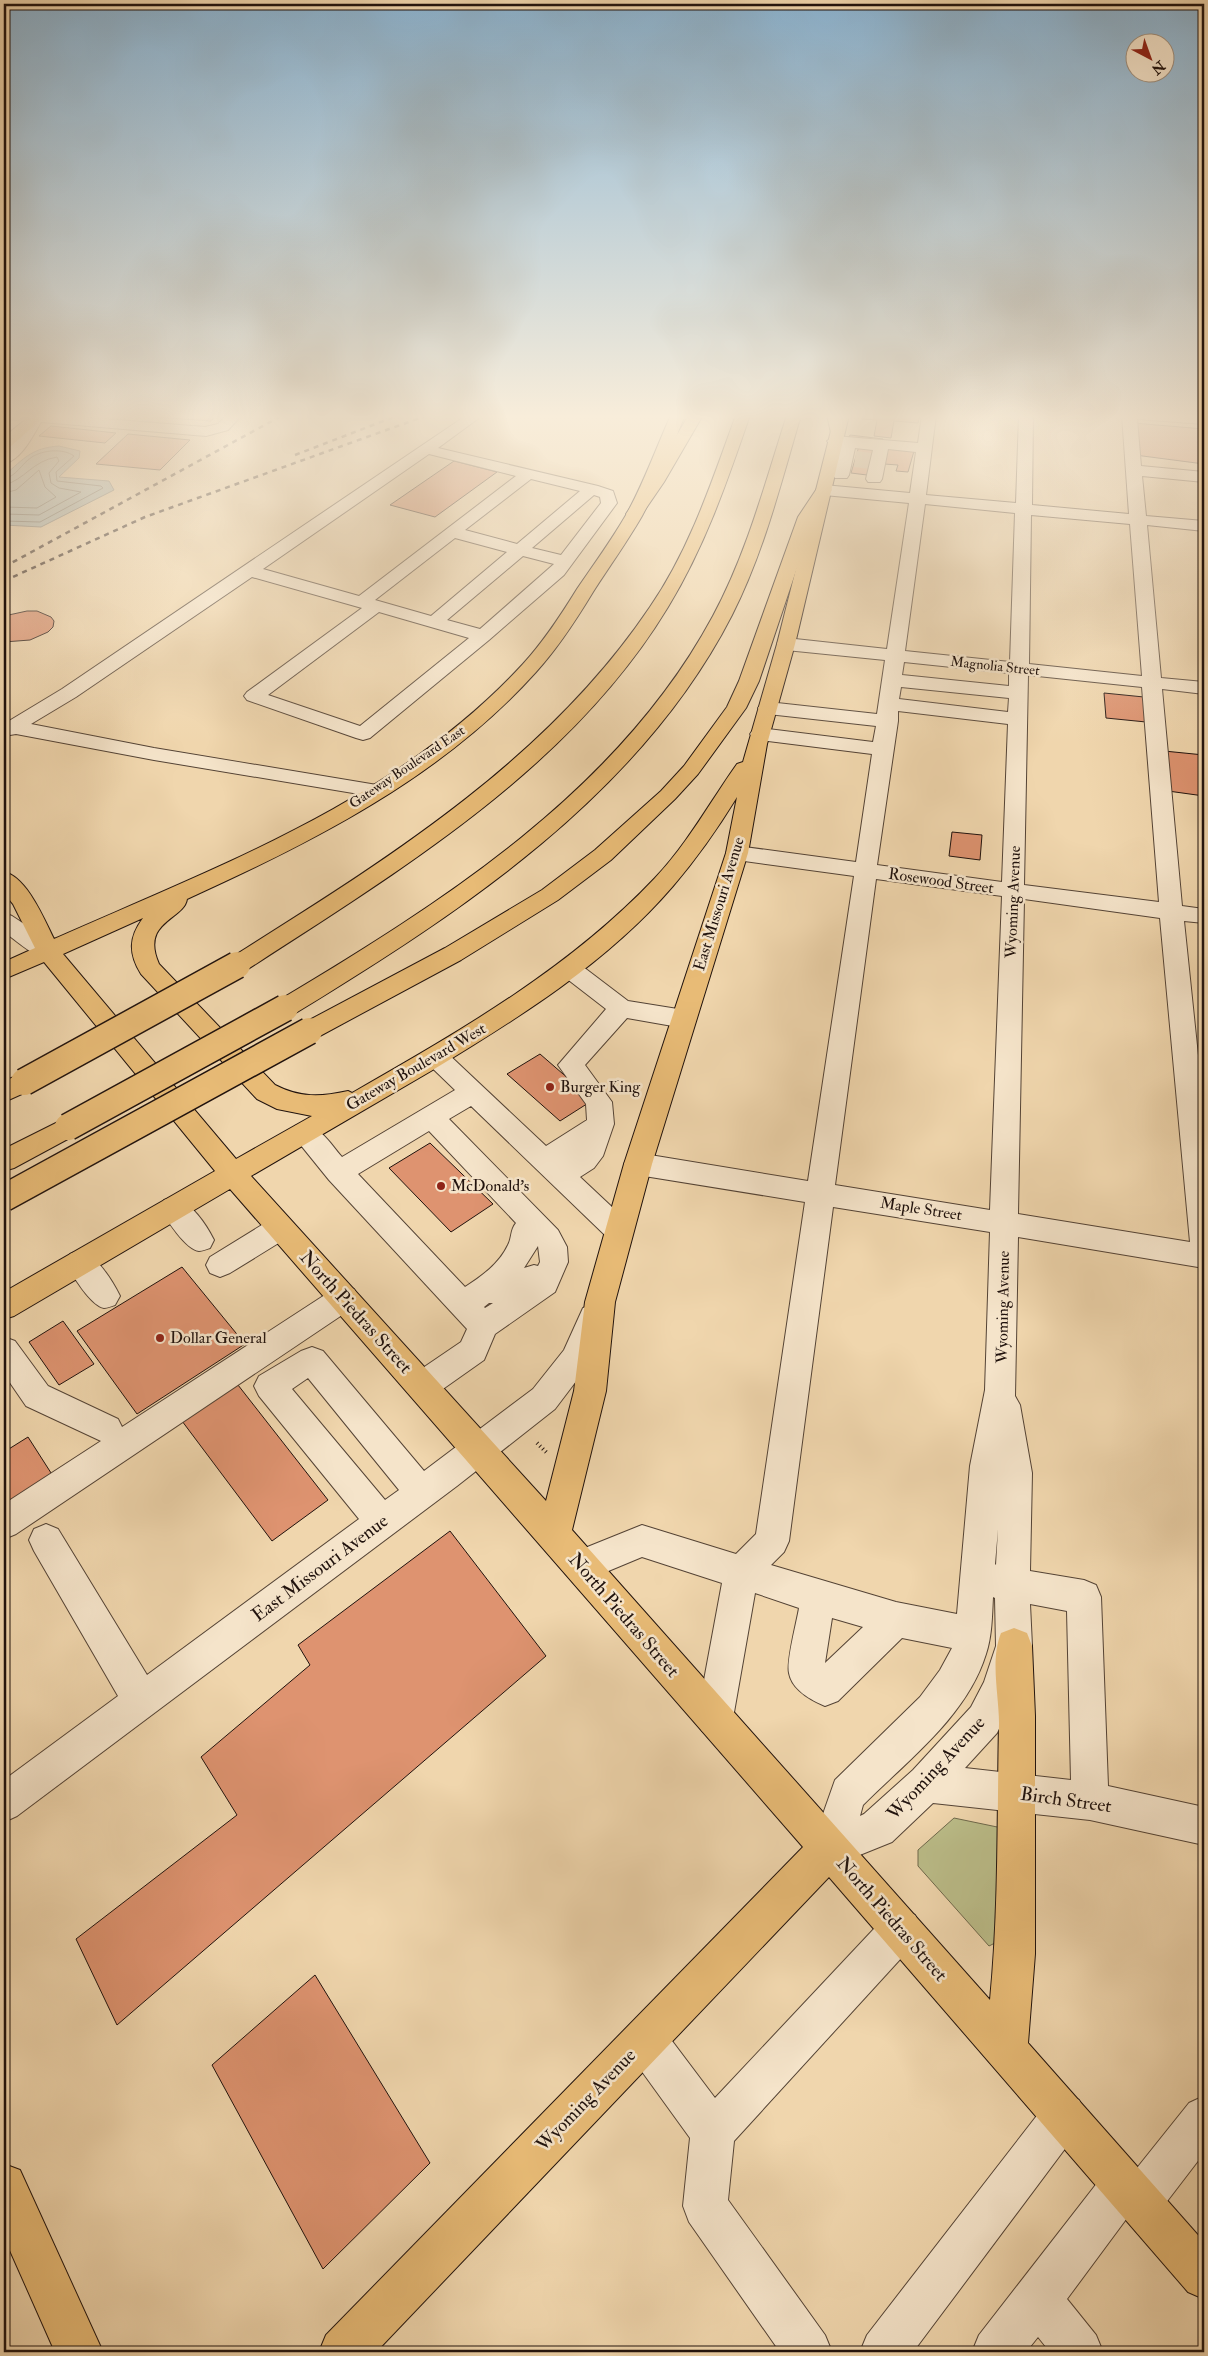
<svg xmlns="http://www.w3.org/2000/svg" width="1208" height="2356" font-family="'IM FELL Double Pica',serif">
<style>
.green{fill:#bbbd89;stroke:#6e684b}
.water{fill:#a0b6b7;stroke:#6d7473}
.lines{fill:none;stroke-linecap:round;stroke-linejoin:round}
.shore{stroke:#606462;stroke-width:1}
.building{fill:#de9370;stroke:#20120d}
.minor-tunnel{stroke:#c6af8d;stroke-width:16;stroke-dasharray:16 8;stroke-linecap:butt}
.minor-casing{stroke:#544335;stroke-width:2}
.major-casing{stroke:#20120d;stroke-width:2}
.highway-casing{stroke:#20120d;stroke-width:2}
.path{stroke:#20120d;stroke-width:4;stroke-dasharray:1 3;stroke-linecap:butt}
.minor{fill:#f5e4ca;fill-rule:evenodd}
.major{fill:#e8bb76;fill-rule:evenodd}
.highway{fill:#e8bb76;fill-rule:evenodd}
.rail{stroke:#20120d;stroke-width:2.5;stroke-dasharray:5 5;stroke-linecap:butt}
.highway-bridge-casing{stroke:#20120d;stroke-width:29;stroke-linecap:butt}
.highway-bridge{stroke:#e8bb76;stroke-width:26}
.poi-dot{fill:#8f2418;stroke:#f5e4ca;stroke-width:2}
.labels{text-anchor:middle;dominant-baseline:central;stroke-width:5;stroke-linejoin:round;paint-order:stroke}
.far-street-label{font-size:14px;fill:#20120d;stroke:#f5e4ca}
.street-label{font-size:16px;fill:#20120d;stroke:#f5e4ca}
.poi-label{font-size:16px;fill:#20120d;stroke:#f5e4ca;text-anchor:start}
.near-street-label{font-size:19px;fill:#20120d;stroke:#f5e4ca}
</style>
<rect width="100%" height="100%" fill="#f0d6ad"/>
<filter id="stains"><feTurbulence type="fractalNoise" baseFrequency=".004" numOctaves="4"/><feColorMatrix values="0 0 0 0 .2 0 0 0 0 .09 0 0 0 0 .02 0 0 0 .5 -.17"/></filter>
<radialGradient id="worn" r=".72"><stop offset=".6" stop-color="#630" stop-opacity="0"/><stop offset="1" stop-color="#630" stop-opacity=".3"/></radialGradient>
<!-- green -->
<path class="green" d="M954,1818L1002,1828L997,1942L989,1946L918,1866V1850Z"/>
<!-- water -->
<path class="water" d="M59,446L80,451L79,458L59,477L109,481L114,490L41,527L4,525V476C24,458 32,448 59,446Z"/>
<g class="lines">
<!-- shore -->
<path class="shore" d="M4,479C17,476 21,464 32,457C43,450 63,448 74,456L56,472L57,481L101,486L103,488L40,522L4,521
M4,485C25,480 32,461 57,457L59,461L49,473L51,483L59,488L81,492L39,515L4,514
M4,493L16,490L39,470L45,487L56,497L37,508L4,507"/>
</g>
<!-- building -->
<path class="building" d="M142,415H217L211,421L140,416Z
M863,415H920L918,423L894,421L891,438L874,436L877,420L862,419Z
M1133,423L1204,429V464L1135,455Z
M51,426L116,433L105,443L39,436Z
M128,434L190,440L160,470L96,464Z
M850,435L883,439L880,445L847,441Z
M859,446L875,447L867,475L851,473Z
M888,449L914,451L908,472L896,471L898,465L884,464Z
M454,461L497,472L435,517L390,505Z
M27,611H37L51,617L54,621L53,627L48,632L30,640L4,642V616Z
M1104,693L1144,697L1146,722L1106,718Z
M1164,751L1204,755V796L1168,791Z
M952,832L982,835L980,860L949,856Z
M540,1054L593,1100L560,1121L507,1074Z
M430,1143L493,1204L451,1232L389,1168Z
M182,1267L245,1344L137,1414L77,1331Z
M63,1321L94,1364L59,1385L29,1342Z
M238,1385L328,1500L272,1541L182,1421Z
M28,1437L53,1476L4,1508V1452Z
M450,1531L546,1656L117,2025L76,1939L237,1815L201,1757L310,1665L298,1645Z
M315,1975L430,2163L323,2269L212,2065Z"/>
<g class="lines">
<!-- minor-tunnel -->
<path class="minor-tunnel" d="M855,459L871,461"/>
<defs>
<path id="minor" d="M4,415H54L205,427L218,424L227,415H242L228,430L206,436L41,422C32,437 22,459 4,464V451L14,442L27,421L4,419Z
M467,415H483L438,448L598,486L613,491L617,503L564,575L489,640L370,738L363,740L356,738L247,700L244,696L247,692L362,608L252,577L76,697L31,724L154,748L377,785L384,787L387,791L384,795L377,797L154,760L16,734L4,736V724L62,689ZM429,454L516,476L359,596L263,569ZM531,479L580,491L517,544L465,530ZM594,495L600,497L601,503L561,555L532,548ZM455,538L507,552L431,616L375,600ZM523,556L554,564L480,629L447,620ZM379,612L469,638L360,726L268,695Z
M922,415H936L926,495L1016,503L1019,415H1033L1032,505L1129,514L1122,415L1204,416V424L1137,419L1141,466L1204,472V482L1142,476L1146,516L1204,521V531L1147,525L1161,678L1204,682V694L1162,689L1182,906L1204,909V923L1184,921L1204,1113V1268L1018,1237L1015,1396L1020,1405L1032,1473L1030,1571L1084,1580L1096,1585L1101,1597L1108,1786L1204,1807V1845L1090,1820L933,1803L892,1842L830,1867L816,1862L811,1848L835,1780L920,1697L940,1670L952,1648L902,1638L838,1701L825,1706C811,1700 792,1690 789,1673C786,1662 797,1621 799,1608L755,1593L733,1718L728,1731L715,1736L702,1731L697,1718L722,1583L642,1557L582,1582L570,1578L565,1566L570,1554L642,1525L736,1554L756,1534L805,1202L638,1175L628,1171L624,1164L628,1157L638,1153L808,1181L854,876L737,860L729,858L726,853L729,848L737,846L856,862L872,754L760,740L753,738L750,734L753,730L760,728L873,742L876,726L768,714L761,712L758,708L761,704L768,702L877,714L885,660L786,650L779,648L777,644L779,640L786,638L887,649L909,503L824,495L818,493L816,490L818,487L824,485L910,493L916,452L888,449L882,479L880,482H868L866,479L873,450L855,448L849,475L847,478H835L833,475L840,446L830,444L827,441L835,436L918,443ZM925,504L1015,513L1010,662L905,651ZM1031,515L1130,524L1142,676L1029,664ZM904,662L1009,673V686L902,675ZM1028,675L1142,687L1159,902L1024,885ZM901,687L1009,698L1008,712L899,699ZM898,711L1008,724L1002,882L877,865L898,721ZM876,879L1002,896L990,1210L835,1185ZM1024,899L1160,918L1190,1242L1018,1214ZM833,1207L990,1232L985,1390L970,1466L957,1614L896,1602L771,1565L784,1552L789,1541ZM998,1529L996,1565L995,1564ZM993,1597L995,1598L996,1646L984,1682L971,1707L913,1770L864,1814L860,1816L863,1805C908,1760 967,1716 986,1654C992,1636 992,1616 993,1597ZM1030,1604L1067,1611L1071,1780L965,1768L997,1733L1018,1689L1032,1646ZM832,1618L863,1627L825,1663Z
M4,913L12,916L56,945L60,951L56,957C37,962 19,942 4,932Z
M570,961L578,963L628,1001L684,1010L693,1013L696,1019L693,1025L684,1028L627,1018L585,1065L612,1102L614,1124L603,1156L594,1168L580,1177L629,1223L633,1231L629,1239L619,1242L609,1239L471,1106L449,1119L558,1230L567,1247L568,1262L555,1292L495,1334L484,1360L433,1396L422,1400L411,1396L406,1386L411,1376L461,1342L467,1329L329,1180L291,1133L295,1126C316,1119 329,1142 342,1157L455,1090L427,1063L423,1057L427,1051L436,1048L445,1051L546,1146L587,1120L586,1104L558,1065L606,1009L562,975L558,969L562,963ZM429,1131L516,1223C510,1230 512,1238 508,1245C499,1264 482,1276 465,1287L358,1174ZM538,1246L540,1262L538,1266L534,1265L524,1268ZM489,1303H493L485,1308L484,1307Z
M174,1197C191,1202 206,1224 214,1240L210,1248C207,1249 202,1251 199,1251C186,1250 166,1219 160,1208L164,1200Z
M280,1217L290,1220L294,1228L290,1236L230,1273L220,1277L210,1273L206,1265L210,1257L270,1220Z
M80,1250C97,1256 112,1280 120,1296L115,1305C112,1306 107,1308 104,1308C91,1306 71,1274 66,1262L70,1254Z
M344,1286L354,1289L359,1298L354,1307L16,1534L4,1539V1504L101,1441L26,1406L4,1374V1337L15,1341L48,1386L118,1419L122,1427L334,1289Z
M594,1304L605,1308L609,1317L586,1368L555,1409L457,1486L17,1816L4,1822V1780L118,1696L34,1551L29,1540L34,1529L46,1524L58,1529L147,1675L359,1519L259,1396L254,1386L259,1376L301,1351L312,1347L323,1351L424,1471L533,1389L564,1350L583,1308ZM308,1378L399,1490L385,1500L292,1389Z
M901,1909L915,1915L921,1929L915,1943L734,2141L728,2200L825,2335L832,2352H780L689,2222L683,2206L690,2138L630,2055L624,2040L630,2025L645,2019L660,2025L715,2098L887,1915Z
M1064,2093L1079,2100L1086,2115L1079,2130L913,2352H860L867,2335L1049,2100Z
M1204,2096V2153L1155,2217L1139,2223L1127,2218L1067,2299L1096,2335L1103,2352H1050L1038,2337L1026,2352H972L979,2335L1108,2169L1124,2163L1137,2168L1189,2103Z"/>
<path id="major" d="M31,415H46L9,448L4,449V437Z
M671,415H685C671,449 659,484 642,516C627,542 609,567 593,592C576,620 558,648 536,672C442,777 313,842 187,899C184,920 140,921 159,964L275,1085C300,1098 321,1097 348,1091L352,1093C460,1031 569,969 655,878C688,843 710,802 737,764L743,762L777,644L835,415H849L795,644L767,744L748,853L652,1164L615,1302L606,1391L572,1530L990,2000C999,1909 997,1816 999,1723C999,1695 990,1660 1001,1633L1014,1628L1027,1633L1032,1646L1035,1716V1954L1028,2043L1204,2242V2299L1188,2292L829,1877L376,2352H319L326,2335L803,1847L230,1189L14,1316L4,1319V1292L215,1171L44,962L4,979V962L35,948L13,904L4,893V872C27,877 44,919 54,939C219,866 398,800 523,664C544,641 561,615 577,589C594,564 611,541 626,515C644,483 656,448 671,415ZM737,797L726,853L624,1164L585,1302L574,1391L546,1501L251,1176C311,1141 371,1106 431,1071C517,1019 607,963 673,886C697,858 718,828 737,797ZM143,918C129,937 128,953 141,974L257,1099L277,1109L312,1116L236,1159L63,954Z
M4,2164L20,2170L103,2352H55L4,2237Z"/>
<path id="highway" d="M689,415H703L664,482L640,517H628L626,514L648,482Z
M736,415H750C727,482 705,546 668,607C570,769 400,870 245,971L237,973L229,971L225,965L229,959C384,861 545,763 650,607C690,549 712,481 736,415Z
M787,415H801C781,483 764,552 732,615C640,795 461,912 294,1014L285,1017L276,1014L273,1008L276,1002C442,903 619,791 713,616C747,553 765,483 787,415Z
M827,415H841L844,434L842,437H832Z
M824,485L830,487L832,490L814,517L759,681L746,708L698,774L675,799L611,860L558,900L461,960L318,1037L309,1040L300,1037L296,1031L300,1025L445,948L542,890L595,850L661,791L684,766L727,707L739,681L798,517L818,487Z
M24,1073L33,1075L37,1082L33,1089L4,1102V1081Z
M68,1117L77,1120L81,1127L77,1134L14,1168L4,1171V1149Z"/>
</defs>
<!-- minor casing -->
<use href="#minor" class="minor-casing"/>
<!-- major casing -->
<use href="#major" class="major-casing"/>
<!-- highway casing -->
<use href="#highway" class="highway-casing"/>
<!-- path -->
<path class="path" d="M537,1443L547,1453"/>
<!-- minor -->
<use href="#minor" class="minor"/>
<!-- major -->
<use href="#major" class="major"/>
<!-- highway -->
<use href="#highway" class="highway"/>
<!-- rail -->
<path class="rail" d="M295,455L399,415
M4,567L283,415
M4,581L145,517L428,415"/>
<defs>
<path id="highway-bridge" d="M24,1082L237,965
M68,1127L285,1008
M4,1198L309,1031"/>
</defs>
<!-- highway-bridge casing -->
<use href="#highway-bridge" class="highway-bridge-casing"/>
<!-- highway-bridge -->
<use href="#highway-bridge" class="highway-bridge"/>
</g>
<!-- sky -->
<linearGradient id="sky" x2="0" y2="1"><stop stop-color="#8bb5d4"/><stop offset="0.56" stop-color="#f8edda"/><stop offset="1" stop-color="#f8edda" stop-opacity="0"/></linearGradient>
<rect width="1208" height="744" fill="url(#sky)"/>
<!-- markers -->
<g class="poi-dot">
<circle cx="550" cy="1087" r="5"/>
<circle cx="441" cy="1186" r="5"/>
<circle cx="160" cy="1338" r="5"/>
</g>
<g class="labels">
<!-- far-street labels -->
<g class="far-street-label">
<text transform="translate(995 666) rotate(6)">Magnolia Street</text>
<text transform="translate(407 767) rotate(-34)">Gateway Boulevard East</text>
</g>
<!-- street labels -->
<g class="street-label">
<text transform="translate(941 881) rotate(8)">Rosewood Street</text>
<text transform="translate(1013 902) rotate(-88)">Wyoming Avenue</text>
<text transform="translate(719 904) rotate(-73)">East Missouri Avenue</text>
<text transform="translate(416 1067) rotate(-30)">Gateway Boulevard West</text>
<text transform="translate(921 1209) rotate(9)">Maple Street</text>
<text transform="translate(1003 1307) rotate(-89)">Wyoming Avenue</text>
</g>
<!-- poi labels -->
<g class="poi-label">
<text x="560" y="1087">Burger King</text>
<text x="451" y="1186">McDonald's</text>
<text x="170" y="1338">Dollar General</text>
</g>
<!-- near-street labels -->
<g class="near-street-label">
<text transform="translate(356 1312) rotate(48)">North Piedras Street</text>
<text transform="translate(320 1568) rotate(-37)">East Missouri Avenue</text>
<text transform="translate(624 1615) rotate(49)">North Piedras Street</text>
<text transform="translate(936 1768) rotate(-47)">Wyoming Avenue</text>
<text transform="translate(1066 1800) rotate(8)">Birch Street</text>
<text transform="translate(892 1919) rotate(49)">North Piedras Street</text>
<text transform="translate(586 2100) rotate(-46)">Wyoming Avenue</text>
</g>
</g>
<!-- margin -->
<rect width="1208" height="2356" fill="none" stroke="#f0d6ad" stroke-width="20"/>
<rect x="5" y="5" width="1198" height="2346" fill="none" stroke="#20120d" stroke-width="2.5"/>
<rect x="10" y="10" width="1188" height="2336" fill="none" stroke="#20120d"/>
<!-- north arrow -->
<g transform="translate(1150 58) rotate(139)"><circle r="24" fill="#f5e4ca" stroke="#a0907e"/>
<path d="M0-4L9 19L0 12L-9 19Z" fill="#8f2418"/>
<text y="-8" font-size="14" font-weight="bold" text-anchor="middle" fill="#20120d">N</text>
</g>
<rect width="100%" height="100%" filter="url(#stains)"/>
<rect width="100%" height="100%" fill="url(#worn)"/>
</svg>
